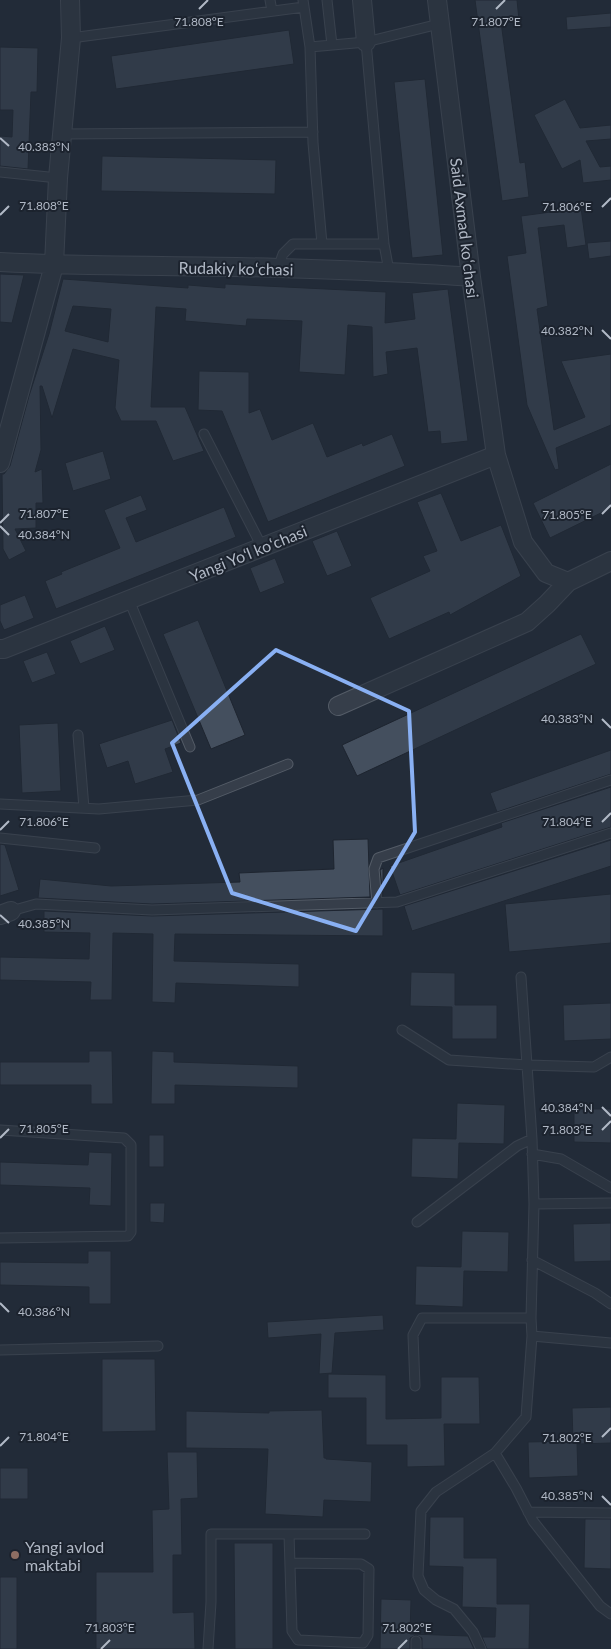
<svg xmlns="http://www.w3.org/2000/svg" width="611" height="1649" font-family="Lato,sans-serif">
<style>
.building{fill:#444f5e;stroke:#1e2530;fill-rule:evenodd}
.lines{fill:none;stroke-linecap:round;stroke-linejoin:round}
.lane-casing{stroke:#545c67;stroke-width:11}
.street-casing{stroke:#545c67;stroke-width:20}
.lane{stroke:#363e4a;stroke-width:9}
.street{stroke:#363e4a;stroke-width:18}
.marked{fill:none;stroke:#89b0f3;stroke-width:4;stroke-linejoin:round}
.ticks{fill:none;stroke:#b1b9c6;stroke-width:2}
.education-dot{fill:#8d6e63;stroke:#1c232e;stroke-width:2}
.labels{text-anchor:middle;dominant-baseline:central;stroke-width:4;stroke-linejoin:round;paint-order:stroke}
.street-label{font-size:16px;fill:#b1b9c6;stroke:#1c232e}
.poi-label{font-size:16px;fill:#b1b9c6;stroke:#1c232e;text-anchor:start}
.ticks-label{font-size:12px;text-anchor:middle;fill:#b1b9c6;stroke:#1c232e;stroke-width:4;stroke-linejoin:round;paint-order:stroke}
</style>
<rect width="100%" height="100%" fill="#232c39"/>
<!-- building -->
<path class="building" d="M475,0H517L519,20L501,22L520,163L525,162L529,197L502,201Z
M611,13V27L567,30L566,17Z
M289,30L294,64L116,89L111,56Z
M0,47L38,48L37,92H31L28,169L0,166V136L12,137L13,110H0Z
M425,79L443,255L412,258L394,82Z
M565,99L580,128L611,125V139L586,141L600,167L611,166V180L583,183L580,160L562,169L534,115Z
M102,156L276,160L275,194L101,191Z
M581,208L586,245L567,248L564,225L538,228L548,306L537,309L554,430L585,417L561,361L611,354V425L556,448L559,469L555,470L527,405L507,256L526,253L521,216Z
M611,241V256L589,259L587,243Z
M0,274L24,275L12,323L0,322Z
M63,279L188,288V285L225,288V284L386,292L385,323L415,319L412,293L448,289L468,441L441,444L440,431L428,432L417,348L386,352L388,374L373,377L372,327L348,325L345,375L299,372L302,321L247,319L246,326L185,321L186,309L156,307L151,407H185L204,451L173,461L156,421H121L115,408L119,360L73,349L52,418L42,386H40L41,450L35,472L42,469L43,503H36V528L15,529L26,551L9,560L3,549L2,474H4L10,466L29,396L49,334ZM73,306L111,309L108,342L65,331Z
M199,371L249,372V413L260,409L272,440L313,423L327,457L362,443L363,446L392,434L405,466L268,522L222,411L198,410Z
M103,451L111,479L73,491L65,463Z
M611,464V508L550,538L533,503Z
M441,493L461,541L501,525L521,576L450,615L449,612L389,639L370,598L430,571L423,556L437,551L417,502Z
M141,495L147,510L126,518L136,542L224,507L236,537L56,609L45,581L62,574L61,572L120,548L104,510Z
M337,531L352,566L327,576L312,541Z
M275,558L285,583L260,593L250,568Z
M25,595L34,618L4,630L0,621V605Z
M198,620L245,735L211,749L163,634Z
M105,626L115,650L80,664L70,641Z
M581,634L596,664L357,776L342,745Z
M47,652L56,674L32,683L23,661Z
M172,720L181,743L165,749L173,772L135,784L128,761L107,768L99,744Z
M58,723L61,791L22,793L19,725Z
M611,750V774L497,812L490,793Z
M611,787V827L400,895L390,866L502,827L501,823Z
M368,839L370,897L152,904L38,898L40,879L111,886L240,882L239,873L334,869L333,840Z
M611,840V866L412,931L404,906Z
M0,844L5,845L19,890L0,896Z
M383,868V896L380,870Z
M611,894V943L509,952L505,904Z
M383,909V936L175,934L174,961L299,964V987L176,983L175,1003L152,1002L153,934L113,933L112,1000H90L91,982L0,980V957L89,959L90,933L44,932V911L152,916Z
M411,972L455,973V1005H497V1039H452V1007L410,1006Z
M611,1003V1039L564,1041L563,1005Z
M89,1051H112L113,1104H91V1085H0V1062H89Z
M152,1051L174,1052V1062L298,1066V1088L175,1085V1104H151Z
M457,1103L505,1105L504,1144L459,1143L458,1179L411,1177L412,1138L456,1139Z
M574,1109H611V1143L574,1142Z
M149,1135H164V1167H149Z
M89,1152L112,1153L111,1206L89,1205L90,1188L0,1185V1162L88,1165Z
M150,1203H165L164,1223L150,1222Z
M611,1223V1261L574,1262L573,1224Z
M462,1231L509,1232L508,1272L464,1271L463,1307L415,1305L416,1266L461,1267Z
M88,1251H111V1304H89V1287L0,1285V1262L88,1263Z
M383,1315L384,1330L335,1333L332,1373L319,1374L321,1334L268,1338L267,1322Z
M102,1359H155L156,1431L102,1432Z
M328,1374L386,1375V1419L441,1418V1377H479L480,1424H444L445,1466L407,1467V1445H366V1398H328Z
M611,1407V1443L577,1444L578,1476L529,1478L528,1442L573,1441L572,1408Z
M322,1410L324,1458H326V1459L372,1462L371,1502L324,1500L323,1517L265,1514L268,1449L186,1448V1411L269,1413V1411Z
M167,1452H197L198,1498L181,1499L182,1555H173V1613L194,1612L195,1649H96V1572H153L152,1510L169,1509Z
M0,1468H28V1499H0Z
M430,1517H464V1558H497V1604H530L529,1649H487L482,1637H495L496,1608L462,1607L463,1567L429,1566Z
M585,1519H611V1569L584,1568Z
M234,1543H273V1649H235Z
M0,1577H17V1649H0Z
M381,1599L411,1600L410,1634L468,1636L474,1649H422V1638L416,1635L410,1638V1649H380Z"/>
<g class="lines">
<defs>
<path id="lane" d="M270,0L272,11
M303,0L310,47
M327,0L332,45
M71,38L304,7
M366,42L384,244L389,271
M62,134L313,132
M0,172L58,178
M322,244L313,143L310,47L366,42L439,24
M278,268L283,254L293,244H384
M204,434L262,547
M129,600L190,747
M78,735L84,808
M0,804L99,809L198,800L288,764
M0,838L95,848
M377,903L374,869L378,858L611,780
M11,911L36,904L152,910L397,902L611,833
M521,977L527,1065L594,1067L611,1057
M402,1030L449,1060L527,1065L532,1139L534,1204L611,1203
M0,1130L124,1138L131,1145V1232L128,1236L0,1238
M532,1154L561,1159L611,1188
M417,1222L517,1146L532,1139
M532,1260L595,1293L611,1304
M532,1336L611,1343
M0,1350L158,1346
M415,1386L413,1335L422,1318H531
M495,1453L516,1488L533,1521L600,1606L611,1614
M528,1512L611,1513
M289,1534L292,1631L298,1640L363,1643L368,1635L369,1569L361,1564L290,1563
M208,1649L211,1602V1534H365
M416,1649V1641
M481,1649L473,1632L454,1609L436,1600L424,1590L418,1576L421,1511L436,1492L495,1453L526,1417L532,1336L531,1318L534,1204"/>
<path id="street" d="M362,0L366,42
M437,0L471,277L496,455L523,542L546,573L568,582L611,561
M0,262C92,267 185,265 278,268C342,270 407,272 471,277
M0,463L54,265L58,178L71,38L70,0
M0,649H4L496,455
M338,706L527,622L547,604L568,582
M0,915L11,911"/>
</defs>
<!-- lane casing -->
<use href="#lane" class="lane-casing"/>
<!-- street casing -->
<use href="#street" class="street-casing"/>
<!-- lane -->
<use href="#lane" class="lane"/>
<!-- street -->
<use href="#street" class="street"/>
</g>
<!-- marked area -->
<path d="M0 0H611V1649H0ZM276,650L409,711L415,832L356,931L232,893L172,743Z" fill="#232c39" fill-opacity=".55" fill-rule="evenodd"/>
<path class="marked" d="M276,650L409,711L415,832L356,931L232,893L172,743Z"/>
<!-- ticks -->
<path class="ticks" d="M199,9L208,0M496,9L505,0M0,138L9,146M602,207L611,198M0,215L9,206M602,330L611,339M602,514L611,505M0,523L9,514M0,526L9,535M602,719L611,728M602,822L611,813M0,830L9,821M0,915L9,923M602,1107L611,1116M602,1130L611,1121M0,1138L9,1129M0,1303L9,1312M602,1437L611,1428M0,1446L9,1437M602,1496L611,1505M101,1649L110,1640M398,1649L407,1640"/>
<!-- markers -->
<circle class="education-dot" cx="15" cy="1555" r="5"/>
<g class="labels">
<!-- street labels -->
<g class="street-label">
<text transform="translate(465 228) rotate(83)">Said Axmad koʻchasi</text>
<text transform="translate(236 268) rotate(1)">Rudakiy koʻchasi</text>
<text transform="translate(248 553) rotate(-22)">Yangi Yoʻl koʻchasi</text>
</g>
<!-- poi labels -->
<g class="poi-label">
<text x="25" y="1546">Yangi avlod<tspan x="25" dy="18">maktabi</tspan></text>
</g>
</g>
<g class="ticks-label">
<text x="199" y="26">71.808°E</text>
<text x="496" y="26">71.807°E</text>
<text x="44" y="151">40.383°N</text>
<text x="44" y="210">71.808°E</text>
<text x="567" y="211">71.806°E</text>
<text x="567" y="335">40.382°N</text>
<text x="44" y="518">71.807°E</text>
<text x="567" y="519">71.805°E</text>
<text x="44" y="539">40.384°N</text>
<text x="567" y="723">40.383°N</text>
<text x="44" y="826">71.806°E</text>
<text x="567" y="826">71.804°E</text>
<text x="44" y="928">40.385°N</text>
<text x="567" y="1112">40.384°N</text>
<text x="44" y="1133">71.805°E</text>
<text x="567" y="1134">71.803°E</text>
<text x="44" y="1316">40.386°N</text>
<text x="44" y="1441">71.804°E</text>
<text x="567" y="1442">71.802°E</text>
<text x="567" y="1500">40.385°N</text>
<text x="110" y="1632">71.803°E</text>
<text x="407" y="1632">71.802°E</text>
</g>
</svg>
